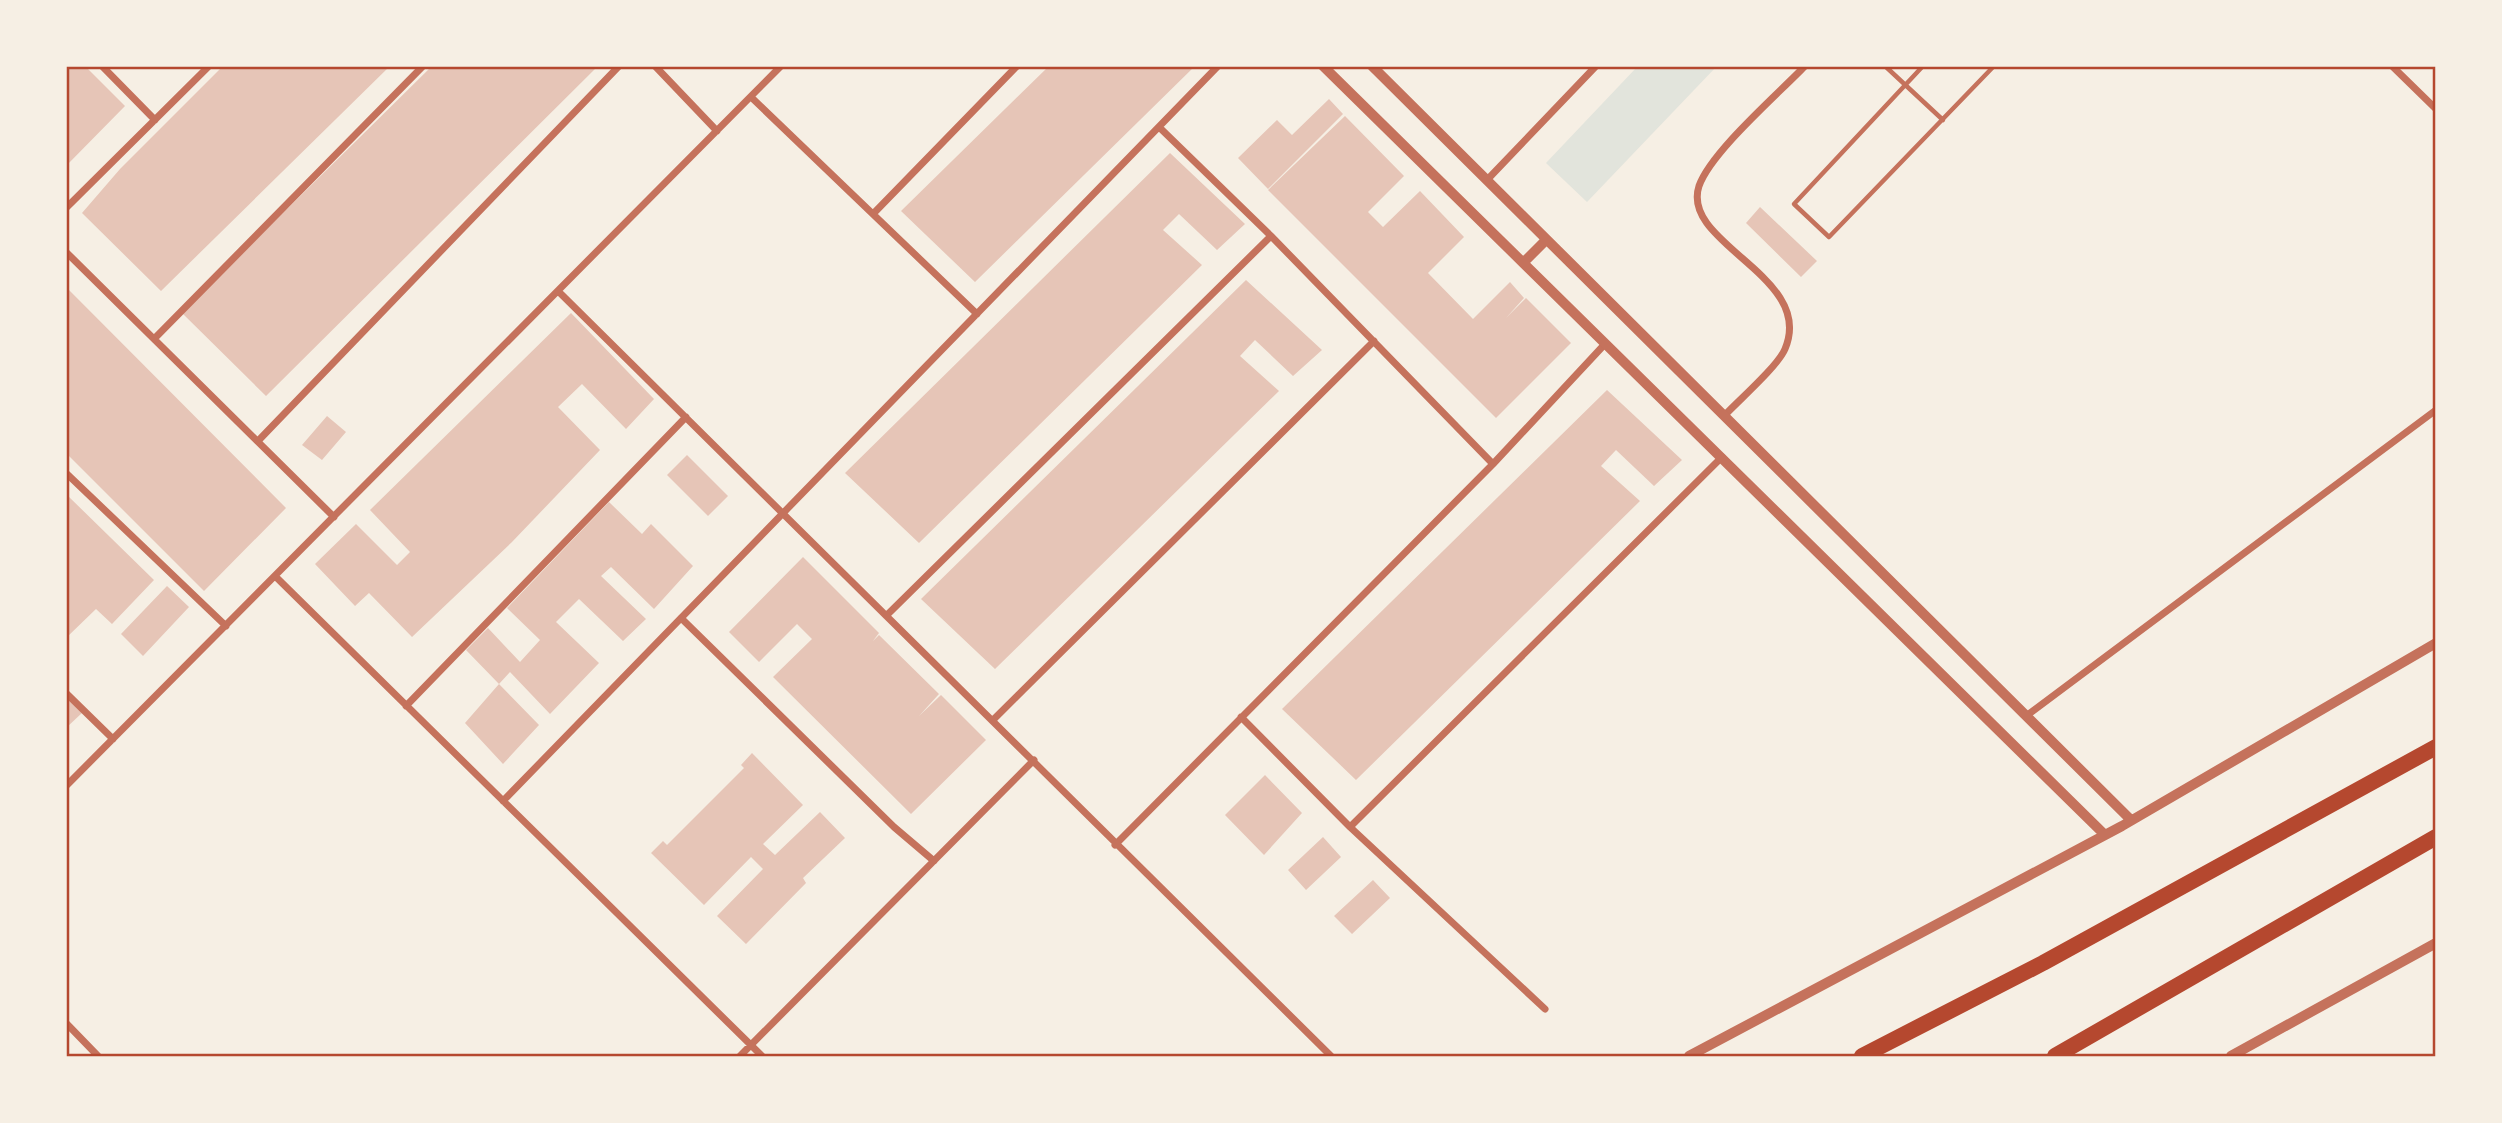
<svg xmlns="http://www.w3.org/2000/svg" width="2502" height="1123" font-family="'PT Sans Narrow',sans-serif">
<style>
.green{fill:#e2e4dc}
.building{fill:#e6c5b7}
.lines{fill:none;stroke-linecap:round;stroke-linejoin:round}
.service{stroke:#c5725c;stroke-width:4.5}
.minor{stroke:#c5725c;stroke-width:7}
.tertiary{stroke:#c5725c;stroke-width:10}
.motorway{stroke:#b5482f;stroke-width:16}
.neatline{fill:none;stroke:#b5482f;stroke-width:2.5}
</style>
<rect width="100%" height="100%" fill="#f6efe4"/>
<!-- green -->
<path class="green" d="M1637,67H1716L1587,202L1546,163Z"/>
<!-- building -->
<path class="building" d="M66,66H85L125,106L66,166Z
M223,66H390L161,291L82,213L120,169Z
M432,66H598L266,396L182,313Z
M1049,66H1195L975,282L901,211Z
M1329,99L1343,114L1268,189L1238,158L1277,120L1292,135Z
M1345,116L1404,176L1368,212L1383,227L1420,191L1464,237L1428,273L1473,319L1510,282L1524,298L1506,318L1526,298L1571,343L1496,418L1268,190Z
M1170,153L1245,224L1217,250L1179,214L1163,230L1202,265L919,543L845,473Z
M1760,207L1817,261L1801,277L1746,223Z
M1246,280L1322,350L1293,376L1255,340L1240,356L1279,391L995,669L921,599Z
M66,287L286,508L204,591L66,453Z
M571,313L654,399L626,429L582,384L558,407L600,450L512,542L412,637L369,593L355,606L315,564L356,524L397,565L410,552L370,510Z
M1607,390L1682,460L1654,486L1616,450L1601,466L1640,501L1356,780L1282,709Z
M327,416L346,432L322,460L302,445Z
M687,455L728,496L708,516L667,475Z
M66,494L154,580L112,624L96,609L66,638Z
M609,502L642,534L651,524L693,566L654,609L611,567L601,576L646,619L623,641L579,599L556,622L599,663L550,714L510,672L499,684L466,650L488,628L520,662L540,640L507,608Z
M803,557L879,633L873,641L879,635L939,694L919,716L941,695L986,740L911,814L773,677L812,639L797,624L759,662L729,632Z
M167,586L189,607L143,656L121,634Z
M499,684L539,725L503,764L465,723Z
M66,696L83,712L66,728Z
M752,753L803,805L763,844L775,855L820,812L845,838L803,878L806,883L746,944L717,916L763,869L751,857L704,905L651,853L663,841L667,845L744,768L741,765Z
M1265,775L1302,813L1264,855L1225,815Z
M1323,837L1341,857L1306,890L1288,870Z
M1373,880L1390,898L1352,934L1334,916Z"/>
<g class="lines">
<!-- service -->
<path class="service" d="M1885,66L1943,120
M1923,66L1794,204L1829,237L1994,66"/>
<!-- minor -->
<path class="minor" d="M102,66L155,120
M655,66L717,131
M2392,66L2436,109
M751,97L977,314
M1159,127L1271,236L1493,464
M1487,180L1596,66
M66,208L209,66
M873,214L1017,66
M66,252L334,517
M558,291L1331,1056
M154,339L423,66
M1724,416C1738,401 1778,366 1785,349C1816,276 1680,244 1699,186C1711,152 1777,95 1805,66
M258,441L619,66
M66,473L226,626
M275,576L762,1056
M887,615L1271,236
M681,618L894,827L934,861
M66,693L113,739
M406,706L686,417
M2026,716L2436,410
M1241,717L1350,827L1545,1009
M993,720L1374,341
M66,786L781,66
M503,801L1218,66
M1350,827L1722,457
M1115,845L1493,464L1604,345
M66,1023L98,1056
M740,1056L1034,760"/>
<!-- tertiary -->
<path class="tertiary" d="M1323,66L2105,835
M1372,66L2131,820
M1524,262L1546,240
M1689,1056L2122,826L2436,643
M2231,1056L2436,943"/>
<!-- motorway -->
<path class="motorway" d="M1862,1056L2043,963L2436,747
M2055,1056L2436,837"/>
</g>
<!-- border -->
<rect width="2502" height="1123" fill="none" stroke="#f6efe4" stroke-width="136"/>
<rect x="68" y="68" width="2366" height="987" class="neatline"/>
</svg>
